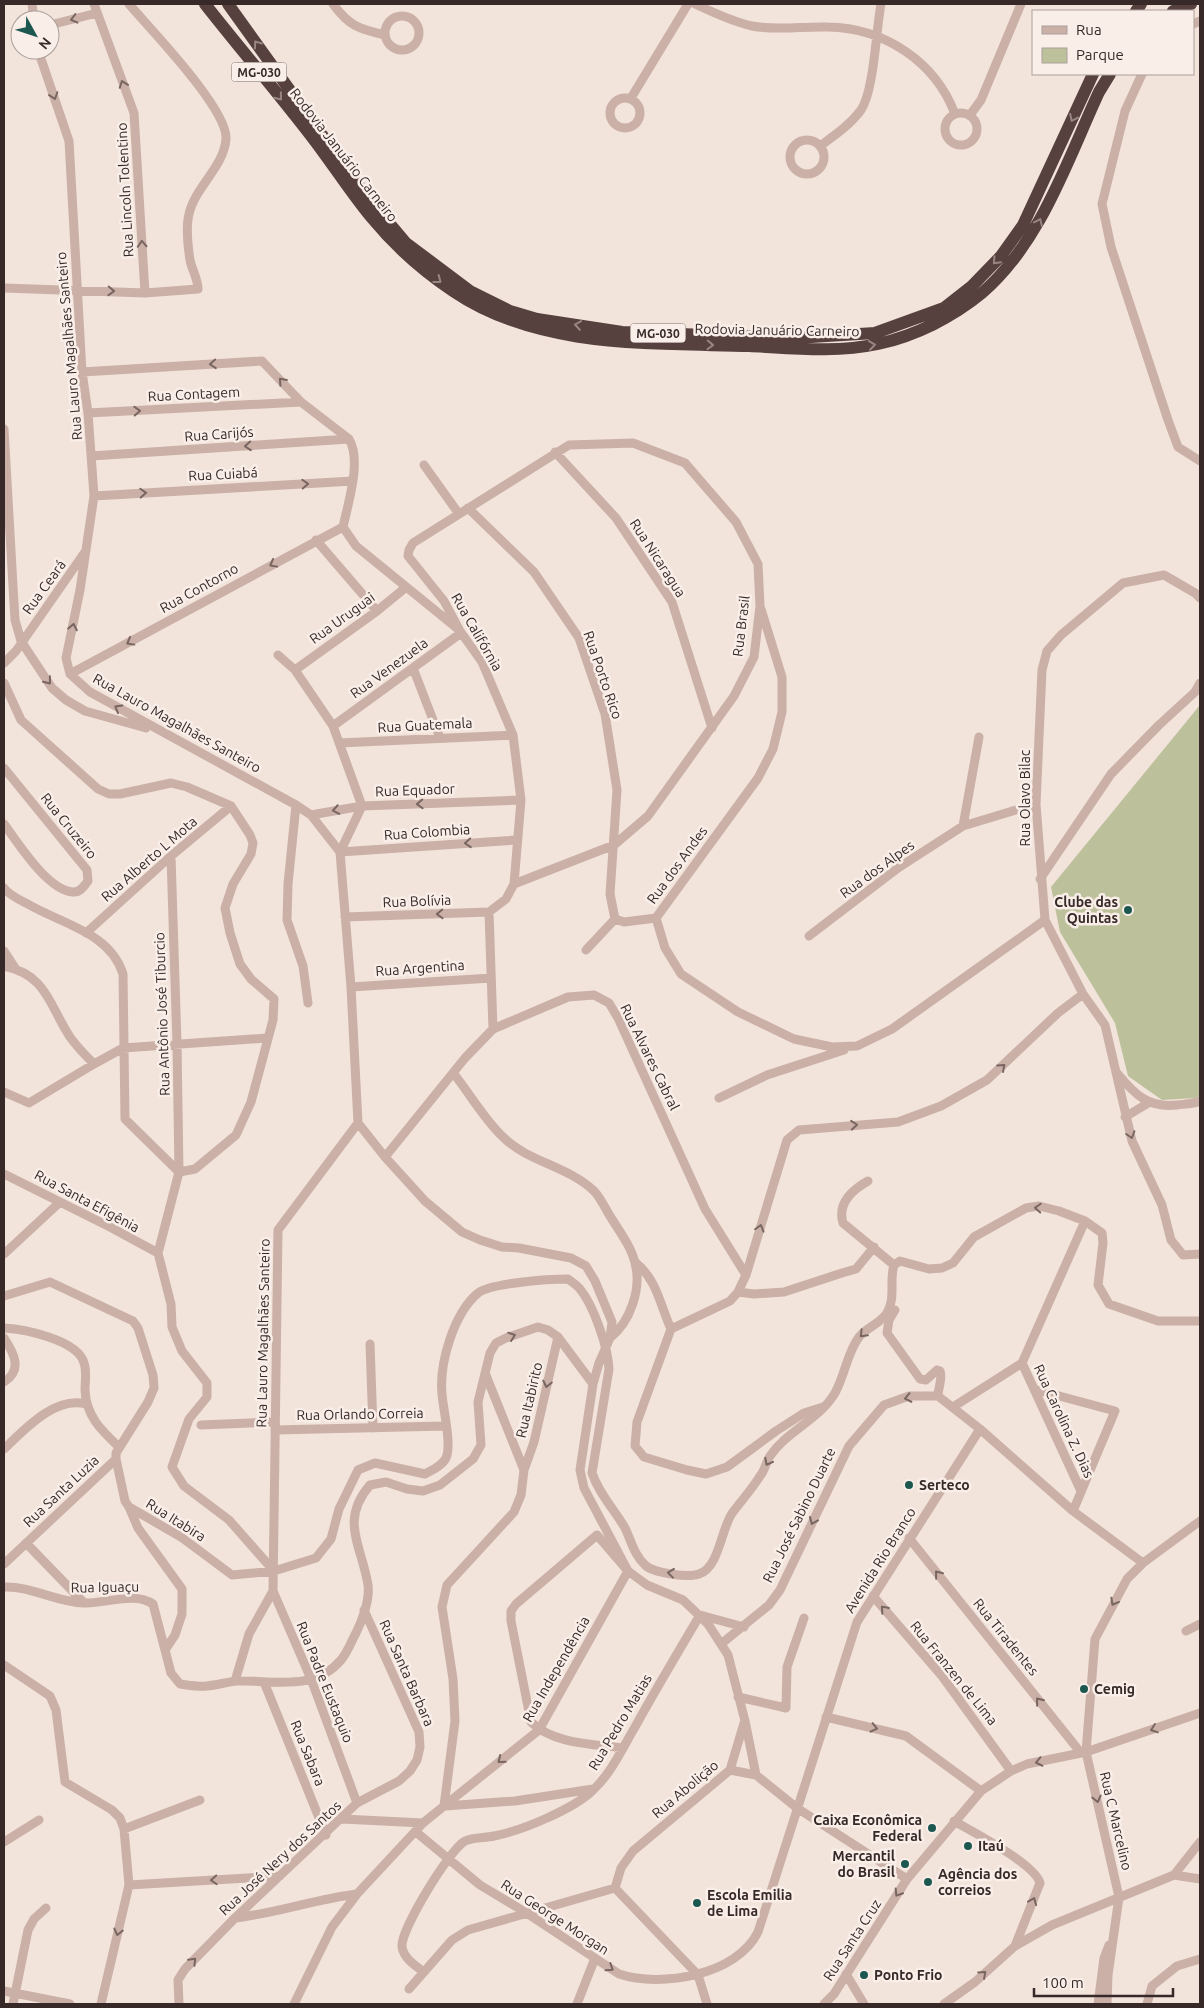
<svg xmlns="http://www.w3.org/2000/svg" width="1204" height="2008" font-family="Ubuntu,sans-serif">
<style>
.green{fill:#bcc19b}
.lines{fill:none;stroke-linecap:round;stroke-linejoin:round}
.minor{stroke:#cab0a7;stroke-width:9}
.highway{stroke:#57413f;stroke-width:12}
.oneway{stroke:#796661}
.oneway2{stroke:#988683}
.poi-dot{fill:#1d5850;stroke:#f9eee8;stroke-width:2}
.labels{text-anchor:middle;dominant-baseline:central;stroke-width:5;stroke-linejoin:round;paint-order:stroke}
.shield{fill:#f9eee8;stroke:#706462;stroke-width:1}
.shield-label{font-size:12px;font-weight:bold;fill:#362928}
.street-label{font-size:14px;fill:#362928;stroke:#f9eee8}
.poi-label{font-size:14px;font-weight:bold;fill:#362928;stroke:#f9eee8;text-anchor:start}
</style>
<rect width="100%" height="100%" fill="#f2e3db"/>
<!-- green -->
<path class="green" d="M1200,705V1096L1195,1098L1162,1100L1128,1076L1115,1023L1060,932L1051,887Z"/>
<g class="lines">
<!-- minor -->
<path class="minor" d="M32,4L34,20
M94,4L134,113L145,293
M333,4C349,26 359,29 385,35
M695,4C712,12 733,22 752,26C777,31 803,26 828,27C884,28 935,61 955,114
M385 33a17 17 0 1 1 34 0a17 17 0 1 1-34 0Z
M1193,24L1200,21
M50,25L97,13
M38,50L69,141L82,372L88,413L94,496L80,590L66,658L70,674L90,692L296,805L311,815L340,852L351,987L358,1123L385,1157L425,1201L462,1232L480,1240L502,1247L519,1248L571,1258L586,1266L595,1281L612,1322L610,1338L599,1363L593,1384L580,1470L584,1488L628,1571
M1142,74L1125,111L1102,204L1111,247L1168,420L1178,447L1200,461
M610 113a15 15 0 1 1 30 0a15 15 0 1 1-30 0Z
M631,98L688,4
M945 129a16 16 0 1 1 32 0a16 16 0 1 1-32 0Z
M970,115L981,100L1021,4
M790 157a17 17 0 1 1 34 0a17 17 0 1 1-34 0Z
M820,146C835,135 850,125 861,110C874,91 876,30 881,4
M4,288L145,293L198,289C198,279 192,270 190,260C188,247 186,226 189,214C195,187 224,167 226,139C228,109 150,29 129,4
M82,372L262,361L301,402L349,439C362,461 348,503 343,527L356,546L458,629
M88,413L301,402
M4,429L13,586L15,620L21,641L52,688L66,700L85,711L146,728
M555,452L616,518L672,602L712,728
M91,456L349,439
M424,465L459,514
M94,496L353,481
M468,508L534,572L579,638L605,714L617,790L610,894L615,919L624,922L656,918
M316,540L377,611
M1200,598L1195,593L1164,575L1123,583L1061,635L1047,651L1042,670L1036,804L1045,920L1083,994L1105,1025L1132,1141L1162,1205L1171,1240L1183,1255L1200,1254
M761,609L782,677V712L773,749L758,778L656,918L665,948L681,974L738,1012L794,1039L832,1047L857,1046L892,1029L1045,920
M278,655L295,670L333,726L362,806
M4,663L16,651L85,552
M413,668L440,738
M295,670L377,611L405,588
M70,674L343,527
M4,683L21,720L98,789L109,794H120L171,783L187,787L231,806L250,835L253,843L251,854L233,884L225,908L230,933L240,964L251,979L274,999L273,1020L251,1102L236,1135L195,1169L179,1172
M333,726L461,633
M339,743L513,735
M4,768L87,870L88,881C84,886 80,893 73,892C48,891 18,843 4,824
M296,805L288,884L287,920L303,966L308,1003
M362,806L340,852L516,840
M311,815L362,806L521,800
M963,826L979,737
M171,856L177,1044L179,1172L158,1253L171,1304L172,1327L182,1351L207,1383V1397L189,1419L172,1467L184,1486L229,1520L274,1571
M1040,879L1111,774L1159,725L1195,692L1200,683
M4,888C9,895 18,899 26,903C61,924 110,932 123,974L125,1119L179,1172
M489,912L493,1029
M345,917L489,912L506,899L514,884L521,800L513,735L482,662L460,631L444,601L408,556L409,550L413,543L569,445L633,443L685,463L736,522L758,564L760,606L754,657L734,696L648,816L614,845L514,884
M86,933L171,856L231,806
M809,936L898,868L963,826L1036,804
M586,950L615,919
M4,951L15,968
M4,966C47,975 49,1005 70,1037C77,1047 85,1055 94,1064L123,1048L267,1038
M351,987L491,978
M1117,1073C1135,1095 1148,1108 1177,1105C1185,1104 1193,1104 1200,1101
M454,1074C470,1094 484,1119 503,1137C528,1162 568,1166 594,1191C600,1197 605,1208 610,1216C619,1231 631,1246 635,1263C642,1289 630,1322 610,1338
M4,1092L29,1103L94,1064
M719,1098L767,1075L844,1050
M1125,1117L1150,1102
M385,1157L465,1058L493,1029L568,997L594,995L609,1003L618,1018L705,1209L746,1275
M4,1174L110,1227L158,1253
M868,1181C852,1190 837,1203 843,1223L894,1265
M4,1254L59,1203
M635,1262C658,1281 659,1303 671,1329L730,1301L738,1292L746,1275L787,1140L799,1130L898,1122L941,1106L987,1080L1058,1013L1083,994
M738,1292L754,1294L784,1292L842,1273L856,1269L874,1247
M4,1296L50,1282L133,1321L138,1328L153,1375L154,1388L148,1402L116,1453V1459L125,1501L129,1507L181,1537L232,1575L274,1571L316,1558L331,1539L339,1509L358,1470L375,1463L425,1474C432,1470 442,1466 446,1458C452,1444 443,1409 442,1394C439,1363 454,1313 478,1293C491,1283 550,1279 568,1279C572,1282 577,1285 580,1289C594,1306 608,1348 609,1369L592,1473C599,1494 614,1509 625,1528C631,1540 634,1555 645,1565C653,1573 688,1578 699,1574C720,1567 721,1527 733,1512C742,1500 752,1489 760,1476C765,1470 766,1462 770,1456C788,1430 819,1420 835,1393C845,1375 847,1353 859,1337C867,1327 880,1324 887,1313C896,1298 889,1281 894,1265L900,1261L929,1269L942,1268L953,1263L974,1237L1026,1208L1039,1206L1059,1211L1085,1221L1102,1233L1103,1243L1098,1285L1109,1304L1158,1321H1200
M895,1310L889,1320L887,1333L920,1379L926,1380L937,1370L940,1371C943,1378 938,1388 938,1396
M4,1328C24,1329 78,1340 84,1363C87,1371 85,1382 85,1390C86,1416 101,1430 119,1447
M671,1329L637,1422L635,1446L644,1457L687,1470L706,1474L727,1467L776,1431L804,1413L823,1407
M4,1338C14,1353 23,1370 4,1382
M370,1344L373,1428
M1022,1363L1081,1491
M1037,1390L1115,1411L1073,1511
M953,1407L1022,1363L1085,1221
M201,1425L275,1422
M275,1430L445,1426
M4,1449C25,1429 55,1396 86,1404
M524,1470L534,1442L558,1337
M129,1507L138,1528L182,1589V1614L175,1635L165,1650
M909,1538L1081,1753
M26,1543L84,1603
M4,1564L116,1459
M4,1587C31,1586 56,1602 84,1603C106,1604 134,1591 153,1604L171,1673L180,1684C188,1685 198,1687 207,1686C217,1685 227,1682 237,1681C273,1680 314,1692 341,1660C347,1653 351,1642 356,1633C362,1621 370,1600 368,1585C362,1546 339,1521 370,1485L386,1482L407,1489L423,1491L440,1485L473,1459L481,1445L478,1402L490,1353L496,1343L506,1338L538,1327L548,1330L558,1337L593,1384
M873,1596L942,1676L1011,1771
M1186,1631L1200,1624
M721,1644L769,1605L780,1590L849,1446L884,1405L909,1396H938L980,1429L1073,1511L1143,1563
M4,1665L50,1696L56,1710L65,1782L112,1810L120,1818L124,1829L129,1885L101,2004
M235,1681L249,1634L273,1591
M264,1682L326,1835
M738,1697L786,1708L787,1667L804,1618
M826,1717L906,1736L981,1791
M623,1748C593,1744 553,1744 531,1722L511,1621V1611L516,1604L597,1535L628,1571L647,1585L683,1600L708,1624L728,1655L745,1721L756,1775
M730,1770L756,1775L797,1808L907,1879
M357,1803L311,1679L273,1591L278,1230L358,1123
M444,1806L539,1730L628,1571
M445,1806L515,1801L593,1789
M342,1819L423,1823
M954,1821C973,1832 1035,1864 1040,1883L1015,1946
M124,1829L200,1800
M416,1832L480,1885L525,1912L619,1974C661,1988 737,1975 758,1932L857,1622L980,1429
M4,1842L39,1820
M1174,1875L1200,1879
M129,1885L280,1876
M235,1918C277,1913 316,1899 357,1894
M424,1972C416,1966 404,1959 402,1947C400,1931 449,1850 465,1841C473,1837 485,1838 494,1836C521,1831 574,1809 593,1790C611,1774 623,1747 635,1727C656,1689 678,1652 700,1615L744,1627
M846,1974L864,2004
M409,1989L452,1940L468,1930L615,1888
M4,1991L70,2004
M13,2004L28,1930L34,1919L46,1908
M179,2004L178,1980L185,1969L235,1918L357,1803L399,1781L410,1771L417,1760L420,1747L419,1732L364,1610
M294,2004L332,1927L357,1894L423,1823L444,1806L455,1721L453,1679L442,1607L447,1585L514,1512L521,1495L524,1470L485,1373
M577,2004L595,1958
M707,2004L698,1975L615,1888L621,1868L633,1851L730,1770L744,1723
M824,2004L834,1994L907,1879L981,1791L1011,1771L1027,1764L1086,1752L1200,1713
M944,2004L975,1982L1015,1946L1052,1925L1174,1875L1200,1842
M1098,2004L1104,1958L1109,1945
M1107,2004L1108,1975L1119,1897L1086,1752L1095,1639L1127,1579L1143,1563L1200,1521
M1147,2004L1152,1986L1177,1966L1200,1959"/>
<!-- highway -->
<path class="highway" d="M205,4C241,50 280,95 315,141C334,166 351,193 371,217C394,245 423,271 453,291C538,349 651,343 749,346C791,348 836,353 878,344C915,336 953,317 982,293C1041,242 1067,161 1099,92L1110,74
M228,4L363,192L406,243L470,291L510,311L537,319L622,332L795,338L875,333L944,308L972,286L1001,256L1023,225L1093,74
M1136,11L1141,4
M1173,11L1191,4"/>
</g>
<!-- one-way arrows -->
<defs><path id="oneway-chevron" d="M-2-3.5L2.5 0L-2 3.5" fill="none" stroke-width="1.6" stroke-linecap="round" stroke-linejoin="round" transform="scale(1.25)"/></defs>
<g class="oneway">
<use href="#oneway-chevron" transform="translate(74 19) rotate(166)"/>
<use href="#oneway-chevron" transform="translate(123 84) rotate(-110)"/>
<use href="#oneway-chevron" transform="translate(54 96) rotate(71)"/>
<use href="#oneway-chevron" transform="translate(142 244) rotate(-93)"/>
<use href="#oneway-chevron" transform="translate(111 291) rotate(2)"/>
<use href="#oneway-chevron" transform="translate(213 364) rotate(176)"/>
<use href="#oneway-chevron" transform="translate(282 381) rotate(-132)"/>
<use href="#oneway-chevron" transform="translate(137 411) rotate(-3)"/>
<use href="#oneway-chevron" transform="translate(248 446) rotate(176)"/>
<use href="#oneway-chevron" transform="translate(305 484) rotate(-3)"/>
<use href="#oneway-chevron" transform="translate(143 493) rotate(-3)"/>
<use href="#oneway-chevron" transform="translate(273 564) rotate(151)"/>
<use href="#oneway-chevron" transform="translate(73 627) rotate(-79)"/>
<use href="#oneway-chevron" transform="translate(130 642) rotate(151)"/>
<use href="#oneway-chevron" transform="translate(48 681) rotate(52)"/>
<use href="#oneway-chevron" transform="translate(118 708) rotate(-150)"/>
<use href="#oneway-chevron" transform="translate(420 804) rotate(178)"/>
<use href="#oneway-chevron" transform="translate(336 810) rotate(170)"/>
<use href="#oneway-chevron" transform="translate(468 843) rotate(176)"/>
<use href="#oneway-chevron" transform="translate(440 914) rotate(178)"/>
<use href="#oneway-chevron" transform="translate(1002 1067) rotate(-42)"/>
<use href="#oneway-chevron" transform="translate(854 1125) rotate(-5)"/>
<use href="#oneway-chevron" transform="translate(1131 1135) rotate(72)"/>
<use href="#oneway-chevron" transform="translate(1038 1208) rotate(-177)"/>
<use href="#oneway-chevron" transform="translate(760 1228) rotate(-74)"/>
<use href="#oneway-chevron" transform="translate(863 1334) rotate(135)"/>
<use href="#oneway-chevron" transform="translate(512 1336) rotate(-19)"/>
<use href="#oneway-chevron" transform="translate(547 1384) rotate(103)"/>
<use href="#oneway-chevron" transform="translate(908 1398) rotate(168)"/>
<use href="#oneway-chevron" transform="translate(768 1462) rotate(118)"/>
<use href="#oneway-chevron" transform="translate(813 1521) rotate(113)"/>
<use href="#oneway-chevron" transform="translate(671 1573) rotate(-173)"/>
<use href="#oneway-chevron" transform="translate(938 1574) rotate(-129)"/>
<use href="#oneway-chevron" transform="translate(1114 1602) rotate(119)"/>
<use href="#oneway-chevron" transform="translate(884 1609) rotate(-131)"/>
<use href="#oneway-chevron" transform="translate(1039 1701) rotate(-129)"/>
<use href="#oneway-chevron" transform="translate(874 1728) rotate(13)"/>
<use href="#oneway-chevron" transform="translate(1154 1729) rotate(161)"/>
<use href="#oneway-chevron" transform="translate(501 1760) rotate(141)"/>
<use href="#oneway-chevron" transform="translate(1039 1762) rotate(168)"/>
<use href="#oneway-chevron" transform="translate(1097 1799) rotate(77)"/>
<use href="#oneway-chevron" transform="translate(214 1880) rotate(177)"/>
<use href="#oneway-chevron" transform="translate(898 1893) rotate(123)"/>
<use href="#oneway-chevron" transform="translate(1033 1901) rotate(-68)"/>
<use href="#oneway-chevron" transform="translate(118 1932) rotate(103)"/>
<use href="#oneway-chevron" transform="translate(193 1961) rotate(-46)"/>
<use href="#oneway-chevron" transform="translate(610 1968) rotate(33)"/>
<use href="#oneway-chevron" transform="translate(983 1974) rotate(-42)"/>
</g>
<g class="oneway2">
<use href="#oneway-chevron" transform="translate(257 44) rotate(-126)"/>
<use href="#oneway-chevron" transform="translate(279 97) rotate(51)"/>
<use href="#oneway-chevron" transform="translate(1073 118) rotate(115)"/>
<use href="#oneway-chevron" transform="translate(1039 222) rotate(-65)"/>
<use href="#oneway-chevron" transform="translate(996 261) rotate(133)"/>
<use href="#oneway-chevron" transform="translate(438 280) rotate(37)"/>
<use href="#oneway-chevron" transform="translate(578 325) rotate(-171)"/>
<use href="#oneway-chevron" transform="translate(710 345) rotate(2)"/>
<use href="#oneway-chevron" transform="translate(872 345) rotate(-8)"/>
</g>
<!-- markers -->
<g class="poi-dot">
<circle cx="1128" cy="910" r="5"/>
<circle cx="909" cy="1485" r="5"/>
<circle cx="1084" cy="1689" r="5"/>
<circle cx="932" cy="1828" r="5"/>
<circle cx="968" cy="1846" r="5"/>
<circle cx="905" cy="1864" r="5"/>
<circle cx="928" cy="1882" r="5"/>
<circle cx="697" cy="1903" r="5"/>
<circle cx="864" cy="1975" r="5"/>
</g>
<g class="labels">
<!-- shield labels -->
<g class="shield">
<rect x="231.5" y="62.5" width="55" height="19" rx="4"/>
<rect x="630.5" y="323.5" width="55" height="19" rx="4"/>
</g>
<g class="shield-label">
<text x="259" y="72">MG-030</text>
<text x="658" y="333">MG-030</text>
</g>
<!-- street labels -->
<g class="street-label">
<text transform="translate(344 155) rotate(52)">Rodovia Januário Carneiro</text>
<text transform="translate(125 190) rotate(-93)">Rua Lincoln Tolentino</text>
<text transform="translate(777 330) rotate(1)">Rodovia Januário Carneiro</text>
<text transform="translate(69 346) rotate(-95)">Rua Lauro Magalhães Santeiro</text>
<text transform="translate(194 394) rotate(-3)">Rua Contagem</text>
<text transform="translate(219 434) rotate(-4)">Rua Carijós</text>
<text transform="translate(223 474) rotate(-3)">Rua Cuiabá</text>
<text transform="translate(658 558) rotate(57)">Rua Nicaragua</text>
<text transform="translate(44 587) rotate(-54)">Rua Ceará</text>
<text transform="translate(199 588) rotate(-29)">Rua Contorno</text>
<text transform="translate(342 618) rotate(-36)">Rua Uruguai</text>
<text transform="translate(741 626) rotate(-83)">Rua Brasil</text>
<text transform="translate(477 632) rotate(60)">Rua Califórnia</text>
<text transform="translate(389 668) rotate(-36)">Rua Venezuela</text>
<text transform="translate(603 675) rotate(71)">Rua Porto Rico</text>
<text transform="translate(177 723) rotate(29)">Rua Lauro Magalhães Santeiro</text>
<text transform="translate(425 725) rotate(-3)">Rua Guatemala</text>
<text transform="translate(415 790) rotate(-2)">Rua Equador</text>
<text transform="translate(1025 798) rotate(-90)">Rua Olavo Bilac</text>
<text transform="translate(69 826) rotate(51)">Rua Cruzeiro</text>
<text transform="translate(427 832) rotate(-4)">Rua Colombia</text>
<text transform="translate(149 859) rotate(-41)">Rua Alberto L Mota</text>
<text transform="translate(677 865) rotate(-54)">Rua dos Andes</text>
<text transform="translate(877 869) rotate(-36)">Rua dos Alpes</text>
<text transform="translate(417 901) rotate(-2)">Rua Bolívia</text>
<text transform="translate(420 968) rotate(-4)">Rua Argentina</text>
<text transform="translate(162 1014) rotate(-92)">Rua Antônio José Tiburcio</text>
<text transform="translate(650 1057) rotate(64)">Rua Alvares Cabral</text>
<text transform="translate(87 1201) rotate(28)">Rua Santa Efigênia</text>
<text transform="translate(263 1333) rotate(-89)">Rua Lauro Magalhães Santeiro</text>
<text transform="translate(529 1400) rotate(-77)">Rua Itabirito</text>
<text transform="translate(360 1414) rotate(-1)">Rua Orlando Correia</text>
<text transform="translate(1064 1421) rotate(65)">Rua Carolina Z. Dias</text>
<text transform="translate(61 1491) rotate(-43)">Rua Santa Luzia</text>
<text transform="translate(799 1515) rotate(-64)">Rua José Sabino Duarte</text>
<text transform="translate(176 1520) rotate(32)">Rua Itabira</text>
<text transform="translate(880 1560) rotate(-58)">Avenida Rio Branco</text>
<text transform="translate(105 1587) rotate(-1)">Rua Iguaçu</text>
<text transform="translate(1006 1637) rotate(51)">Rua Tiradentes</text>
<text transform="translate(556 1669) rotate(-60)">Rua Independência</text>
<text transform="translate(407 1673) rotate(66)">Rua Santa Barbara</text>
<text transform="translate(954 1673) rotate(51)">Rua Franzen de Lima</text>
<text transform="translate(325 1682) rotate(68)">Rua Padre Eustaquio</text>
<text transform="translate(620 1722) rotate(-59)">Rua Pedro Matias</text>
<text transform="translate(308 1753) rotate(68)">Rua Sabara</text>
<text transform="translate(685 1789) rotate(-40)">Rua Abolição</text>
<text transform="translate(1116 1821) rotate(77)">Rua C Marcelino</text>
<text transform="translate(280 1858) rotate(-43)">Rua José Nery dos Santos</text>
<text transform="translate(555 1917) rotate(33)">Rua George Morgan</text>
<text transform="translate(852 1940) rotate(-57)">Rua Santa Cruz</text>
</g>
<!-- poi labels -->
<g class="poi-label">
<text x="1118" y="902" text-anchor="end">Clube das<tspan x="1118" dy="16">Quintas</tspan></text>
<text x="919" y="1485">Serteco</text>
<text x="1094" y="1689">Cemig</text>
<text x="922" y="1820" text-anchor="end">Caixa Econômica<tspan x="922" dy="16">Federal</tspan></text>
<text x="978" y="1846">Itaú</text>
<text x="895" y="1856" text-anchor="end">Mercantil<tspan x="895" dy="16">do Brasil</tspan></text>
<text x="938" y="1874">Agência dos<tspan x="938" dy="16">correios</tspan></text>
<text x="707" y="1895">Escola Emilia<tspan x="707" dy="16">de Lima</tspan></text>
<text x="874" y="1975">Ponto Frio</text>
</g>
</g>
<!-- border -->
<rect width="1204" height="2008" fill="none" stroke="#362928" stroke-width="10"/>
<!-- legend -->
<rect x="1032" y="10" width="162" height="65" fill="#f9eee8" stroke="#ab9f9b"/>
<rect x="1042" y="26" width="25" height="8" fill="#cab0a7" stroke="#ab9f9b"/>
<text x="1076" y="35" font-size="15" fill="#362928">Rua</text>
<rect x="1042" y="48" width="25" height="15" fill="#bcc19b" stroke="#ab9f9b"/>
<text x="1076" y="60" font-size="15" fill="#362928">Parque</text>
<!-- north arrow -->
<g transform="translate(35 35) rotate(130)"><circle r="24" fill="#f9eee8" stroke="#ab9f9b"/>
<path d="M0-4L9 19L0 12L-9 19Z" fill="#1d5850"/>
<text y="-8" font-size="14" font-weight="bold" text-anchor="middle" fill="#362928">N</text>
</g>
<!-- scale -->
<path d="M1034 1988v8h139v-8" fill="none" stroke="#362928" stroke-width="2.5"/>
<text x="1042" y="1988" font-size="15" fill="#362928" stroke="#f9eee8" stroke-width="4" paint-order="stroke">100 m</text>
</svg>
